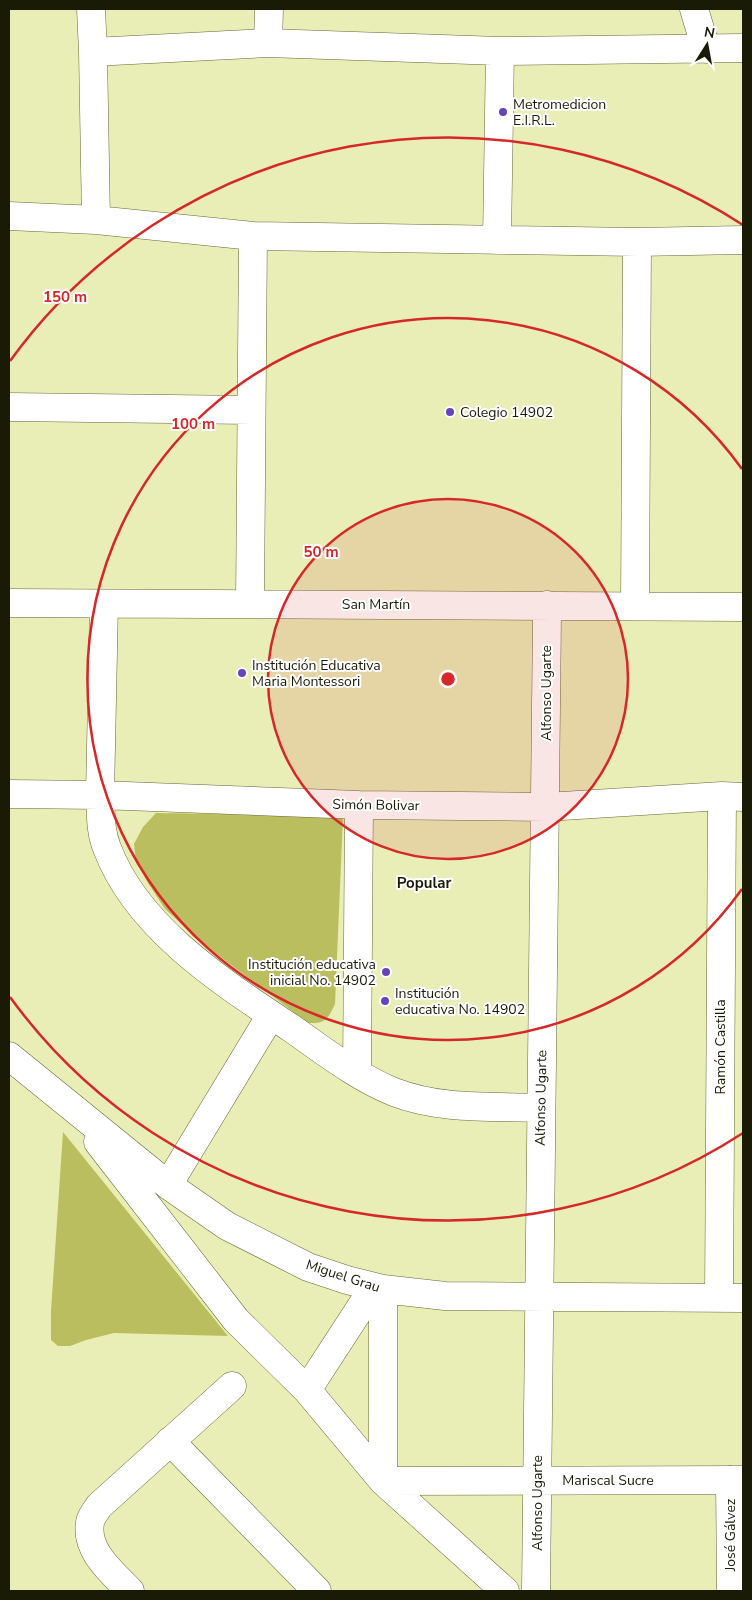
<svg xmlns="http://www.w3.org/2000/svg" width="752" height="1600" font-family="'Nunito Sans',sans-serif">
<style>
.green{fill:#babe5f}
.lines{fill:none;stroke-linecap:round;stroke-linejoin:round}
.minor-casing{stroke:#666836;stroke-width:29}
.minor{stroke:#fff;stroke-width:28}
.ring{fill:none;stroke:#d62828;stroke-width:2.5}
.poi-dot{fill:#6644bd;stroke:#fff;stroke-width:2}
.labels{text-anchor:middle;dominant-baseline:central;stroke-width:4;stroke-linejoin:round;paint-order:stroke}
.poi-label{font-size:14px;fill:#1a1b06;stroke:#fff;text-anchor:start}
.street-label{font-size:14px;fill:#1a1b06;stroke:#fff}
.neighbourhood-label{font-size:15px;font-weight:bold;fill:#1a1b06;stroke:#fff}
.centre{fill:#d62828;stroke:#fff;stroke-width:2.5}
.ring-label{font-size:15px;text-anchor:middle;font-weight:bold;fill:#d62828;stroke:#fff;stroke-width:4;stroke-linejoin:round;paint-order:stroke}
</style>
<rect width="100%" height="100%" fill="#e9edb6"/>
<!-- green -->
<path class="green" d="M156,813L343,816L335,1004C328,1019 325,1024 308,1023L207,947L165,909L148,883L136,861L134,844L143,827Z
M63,1132L228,1336L114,1333L86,1340L70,1346H58L51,1340V1311Z"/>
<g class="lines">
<defs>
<path id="minor" d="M91,9L93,52L96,220
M694,9L706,49
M268,43L269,9
M93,52L268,43L500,51L743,48
M9,216L96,220L253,236L637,242L743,240
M497,240L500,51
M9,407L251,410
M9,603L743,607
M250,603L253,236
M104,604L100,795C101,813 100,831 107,848C137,928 222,982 291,1028C324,1051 357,1077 394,1092C440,1110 492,1106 540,1108
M635,606L637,242
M9,794L100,795L359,805L546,807L722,796L743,797
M9,1056L168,1185L227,1226L308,1267L347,1280L383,1289L445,1296L743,1298
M357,1073L359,805
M98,1142L236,1320L307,1390L383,1481L505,1591
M168,1185L271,1015
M383,1289V1481L743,1480
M719,1298L722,796
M307,1390L374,1287
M170,1441L317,1591
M730,1480L731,1591
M130,1591C113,1573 85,1551 90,1523C90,1518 96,1511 99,1506L232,1386
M536,1591C538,1263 545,934 547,605"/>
</defs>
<!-- minor casing -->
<use href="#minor" class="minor-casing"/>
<!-- minor -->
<use href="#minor" class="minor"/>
</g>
<!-- distance rings -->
<circle cx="448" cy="679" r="180" fill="#d62828" fill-opacity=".12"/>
<g class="ring">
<circle cx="448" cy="679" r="180"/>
<path d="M742 889A361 361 0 1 1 742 469"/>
<path d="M743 1133A541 541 0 0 1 10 997M10 361A541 541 0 0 1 743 225"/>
</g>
<!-- markers -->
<g class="poi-dot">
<circle cx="503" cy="112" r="5"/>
<circle cx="450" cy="412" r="5"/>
<circle cx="242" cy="673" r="5"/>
<circle cx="386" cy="972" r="5"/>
<circle cx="385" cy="1001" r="5"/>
</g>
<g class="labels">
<!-- poi labels -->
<g class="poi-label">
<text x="513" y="104">Metromedicion<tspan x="513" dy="16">E.I.R.L.</tspan></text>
<text x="460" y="412">Colegio 14902</text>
<text x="252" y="665">Institución Educativa<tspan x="252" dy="16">Maria Montessori</tspan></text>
<text x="376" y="964" text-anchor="end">Institución educativa<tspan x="376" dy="16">inicial No. 14902</tspan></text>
<text x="395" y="993">Institución<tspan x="395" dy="16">educativa No. 14902</tspan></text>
</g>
<!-- street labels -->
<g class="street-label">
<text x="376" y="604">San Martín</text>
<text transform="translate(546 693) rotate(-90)">Alfonso Ugarte</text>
<text transform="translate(376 805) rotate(1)">Simón Bolivar</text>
<text transform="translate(720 1047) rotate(-90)">Ramón Castilla</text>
<text transform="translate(541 1098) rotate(-89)">Alfonso Ugarte</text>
<text transform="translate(343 1276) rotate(18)">Miguel Grau</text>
<text x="608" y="1480">Mariscal Sucre</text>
<text transform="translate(537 1503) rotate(-90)">Alfonso Ugarte</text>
<text transform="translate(730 1535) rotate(-90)">José Gálvez</text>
</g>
<!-- neighbourhood labels -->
<g class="neighbourhood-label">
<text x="424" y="883">Popular</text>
</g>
</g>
<circle cx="448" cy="679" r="8" class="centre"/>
<g class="ring-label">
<text x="65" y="302">150 m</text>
<text x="193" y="429">100 m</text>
<text x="321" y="557">50 m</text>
</g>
<!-- border -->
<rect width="752" height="1600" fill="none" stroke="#1a1b06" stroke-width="20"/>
<!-- north arrow -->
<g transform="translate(707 45) rotate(11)" stroke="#ffffff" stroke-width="4" paint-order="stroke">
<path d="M0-4L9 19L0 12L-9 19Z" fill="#1a1b06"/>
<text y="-8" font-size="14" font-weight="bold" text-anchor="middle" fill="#1a1b06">N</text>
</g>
</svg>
